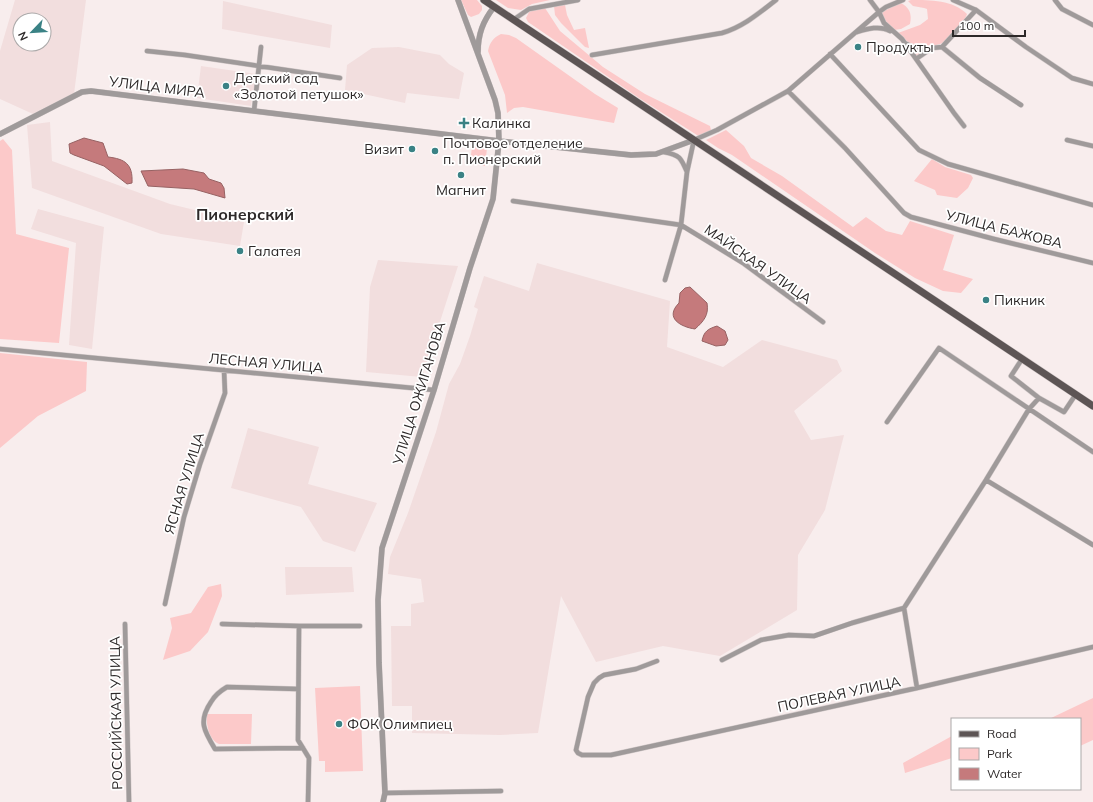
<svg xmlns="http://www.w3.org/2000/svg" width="1093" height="802" font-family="Mulish,sans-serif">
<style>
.built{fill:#f2dede;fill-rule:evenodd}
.green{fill:#fcc9c9}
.water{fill:#c57a7c;stroke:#976263}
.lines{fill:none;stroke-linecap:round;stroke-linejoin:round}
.minor-casing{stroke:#d3caca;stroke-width:5.5}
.tertiary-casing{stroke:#d3caca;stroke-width:6}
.primary-casing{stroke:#d3caca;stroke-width:8}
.minor{stroke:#9f9a9a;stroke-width:4.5}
.tertiary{stroke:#9f9a9a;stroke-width:5.5}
.primary{stroke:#5d5555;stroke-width:7}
.poi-dot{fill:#3a8285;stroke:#fff;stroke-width:1.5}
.labels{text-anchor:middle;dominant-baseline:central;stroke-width:3.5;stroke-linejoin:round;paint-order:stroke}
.poi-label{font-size:14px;fill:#2d2929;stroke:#fff;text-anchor:start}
.street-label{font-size:14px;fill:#2d2929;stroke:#fff}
.quarter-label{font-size:16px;font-weight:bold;fill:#2d2929;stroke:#fff}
</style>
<rect width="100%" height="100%" fill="#f8eded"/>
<!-- built -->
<path class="built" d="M15,0H86L74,94L33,114L0,99V51ZM20,20H44V44H20Z
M223,1L332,25L330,48L222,29Z
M399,47L440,55L449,64L464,73L459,99L407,93L405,103L345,90L347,65L372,48Z
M201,66L256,74L251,106L197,98Z
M50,122L52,161L170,204L244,222L240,246L161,234L32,188L27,125Z
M38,209L104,227L92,349L69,345L76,243L31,229Z
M378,260L458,266L422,377L366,372L370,287Z
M537,263L670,301L667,347L723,367L762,340L837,360L842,371L794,411L811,440L844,435L825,510L798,555L797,610L720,656L663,646L596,662L561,596L538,733L500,735L412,733V706H392L391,626H411V604L424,602L421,579L388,574L390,557L408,513L436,432L449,384L460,364L470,336L478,309L474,307L484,276L529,291Z
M248,428L319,447L308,484L377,503L355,552L323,541L301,507L231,488Z
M285,567H352L354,592L286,595Z"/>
<!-- green -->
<path class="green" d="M461,0H477L482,6V10L479,14L471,17L468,15Z
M496,0H550L532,4L521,10L508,8Z
M911,0C931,0 953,0 967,14L965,19L955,32L943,43L933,46L917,55L914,54L910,44L898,33L920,25L928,19L927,9L924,8L913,6L908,1Z
M901,3C910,8 912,14 910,24L901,29L894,30L888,25L881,13L895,5Z
M565,5L567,15L574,30L585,28L589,48L585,47L561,23L555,15L554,6Z
M537,8H545L560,31L603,67L645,94L710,126L711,130L700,137L639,98L528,22L526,18L529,12Z
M501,34L509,35L516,38L595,94L618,108L614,123L523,107L514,108L507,113L505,95L488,51C490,42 493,38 501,34Z
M726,130L744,146L751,158L782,176L853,227L866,217L886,231L902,235L910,221L954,235L943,270L973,279L961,293L943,291L915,278L875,253L732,155L718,148L706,140Z
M3,139L12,150L16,234L69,248L59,343L0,339V141Z
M472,146L487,148L485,166L470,164Z
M932,159L945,167L971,175L973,178L968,188L957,198L937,195L935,190L914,181Z
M0,353L87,362L86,391L38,416L0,448Z
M221,584L222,596L208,632L190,651L163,660L172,628L170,618L191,613L208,587Z
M360,686L363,771L325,772V761H319L315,688Z
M1093,698V740L1080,746V719H1049Z
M206,714H252L251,744H219C208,739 207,724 206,714Z
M952,736V758L905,773L903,763Z"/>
<!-- water -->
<path class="water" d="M84,138L103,143L108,157C125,159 133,164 132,183L127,184L104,166L74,155L70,153L69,144Z
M183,169L204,173L209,179L221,183L224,188L225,198L194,189L148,186L141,171Z
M690,287L707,303C709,315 704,321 695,329C681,327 664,318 679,303L680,293L685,288Z
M717,326L725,331L728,340L725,345L716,346L702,341C704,331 708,329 717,326Z"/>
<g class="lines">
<defs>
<path id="minor" d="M870,0L879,12L884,23L902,39L954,113L964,126
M953,0L976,10L1026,47L1072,78L1093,84
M1055,0L1062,9L1093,25
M513,20L529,9L578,0
M857,32C867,29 880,25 890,31
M907,44C913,48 923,50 930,49
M942,47L980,78L1021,105
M147,51L185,55L340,78
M830,54L919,150L948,164L1093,205
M592,55L722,33C743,27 759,13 776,0
M916,59L932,48L942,47L976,10
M788,91L845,148L904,213L911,217L994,239L1093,263
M254,111L261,47
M1067,140L1093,146
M664,152C680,155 681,158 687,172
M513,201L681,225L743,263L823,322
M665,280L681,225L687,172L694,140L717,130L788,91L879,12L886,7L903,0
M0,349L434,390
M1022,359L1011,376L1039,398L1064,412L1076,394
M887,422L939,348L1093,452
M986,480L1093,545
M165,604L184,517L200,464L225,393L224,370
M904,608L917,688
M125,624L129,802
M222,624L299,626H360
M299,626L298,740L309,758L308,802
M722,660L761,640L789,635L814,636L852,623L904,608L986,480L1029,409L1039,398
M657,661L636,669L604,675L599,678L594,683L588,697L576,750L578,753L582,755H611L917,688L1093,647
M298,689L227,687C220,691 215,695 211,702C198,721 204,731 215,749L303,748
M385,793L501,791"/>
<path id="tertiary" d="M478,52C478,34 483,21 494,7
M0,134L82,92L91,91L499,141L631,155L656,154L694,140
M383,802L385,793L379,663L378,600L382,548L434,390L470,268L493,199L499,141L498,113L495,100L458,0"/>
<path id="primary" d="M484,0L1093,406"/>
</defs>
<!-- minor casing -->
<use href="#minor" class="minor-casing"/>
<!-- tertiary casing -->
<use href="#tertiary" class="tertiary-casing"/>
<!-- primary casing -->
<use href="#primary" class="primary-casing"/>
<!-- minor -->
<use href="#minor" class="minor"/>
<!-- tertiary -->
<use href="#tertiary" class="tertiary"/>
<!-- primary -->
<use href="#primary" class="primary"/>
</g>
<!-- markers -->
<g class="poi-dot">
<circle cx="858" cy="47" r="4"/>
<circle cx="226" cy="86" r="4"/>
<path d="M462 117h4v4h4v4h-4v4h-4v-4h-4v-4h4z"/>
<circle cx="412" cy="149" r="4"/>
<circle cx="435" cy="151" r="4"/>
<circle cx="461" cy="175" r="4"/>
<circle cx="240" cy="251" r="4"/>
<circle cx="986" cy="300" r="4"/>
<circle cx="339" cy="724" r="4"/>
</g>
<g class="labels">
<!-- poi labels -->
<g class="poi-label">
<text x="866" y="47">Продукты</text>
<text x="234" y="78">Детский сад<tspan x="234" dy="16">«Золотой петушок»</tspan></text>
<text x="472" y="123">Калинка</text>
<text x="443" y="143">Почтовое отделение<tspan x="443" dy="16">п. Пионерский</tspan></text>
<text x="404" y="149" text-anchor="end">Визит</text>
<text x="461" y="190" text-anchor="middle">Магнит</text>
<text x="248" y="251">Галатея</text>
<text x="994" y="300">Пикник</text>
<text x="347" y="724">ФОК Олимпиец</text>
</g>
<!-- street labels -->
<g class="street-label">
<text transform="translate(157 87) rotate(7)">УЛИЦА МИРА</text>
<text transform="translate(1004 229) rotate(14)">УЛИЦА БАЖОВА</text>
<text transform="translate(758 264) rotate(35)">МАЙСКАЯ УЛИЦА</text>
<text transform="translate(266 363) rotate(5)">ЛЕСНАЯ УЛИЦА</text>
<text transform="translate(419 393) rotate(-73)">УЛИЦА ОЖИГАНОВА</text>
<text transform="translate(184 483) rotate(-73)">ЯСНАЯ УЛИЦА</text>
<text transform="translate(839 694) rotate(-12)">ПОЛЕВАЯ УЛИЦА</text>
<text transform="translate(116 713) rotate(-91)">РОССИЙСКАЯ УЛИЦА</text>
</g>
<!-- quarter labels -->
<g class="quarter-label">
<text x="245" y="214">Пионерский</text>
</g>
</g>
<!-- legend -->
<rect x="951" y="718" width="130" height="72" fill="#ffffff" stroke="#aba9a9"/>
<rect x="959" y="731" width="20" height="6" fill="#5d5555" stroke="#aba9a9"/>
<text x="987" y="738" font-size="12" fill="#2d2929">Road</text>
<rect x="959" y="748" width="20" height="12" fill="#fcc9c9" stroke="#aba9a9"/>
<text x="987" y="758" font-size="12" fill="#2d2929">Park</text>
<rect x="959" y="768" width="20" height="12" fill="#c57a7c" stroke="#aba9a9"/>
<text x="987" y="778" font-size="12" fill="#2d2929">Water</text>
<!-- north arrow -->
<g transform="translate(32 32) rotate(245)"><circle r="19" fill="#ffffff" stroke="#aba9a9"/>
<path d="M0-3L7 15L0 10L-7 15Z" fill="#3a8285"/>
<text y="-6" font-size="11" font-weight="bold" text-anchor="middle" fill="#2d2929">N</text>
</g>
<!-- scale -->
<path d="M953 30v6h72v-6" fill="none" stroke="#2d2929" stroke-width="2"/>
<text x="959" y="30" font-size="12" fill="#2d2929" stroke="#ffffff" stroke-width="3" paint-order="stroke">100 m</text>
</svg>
